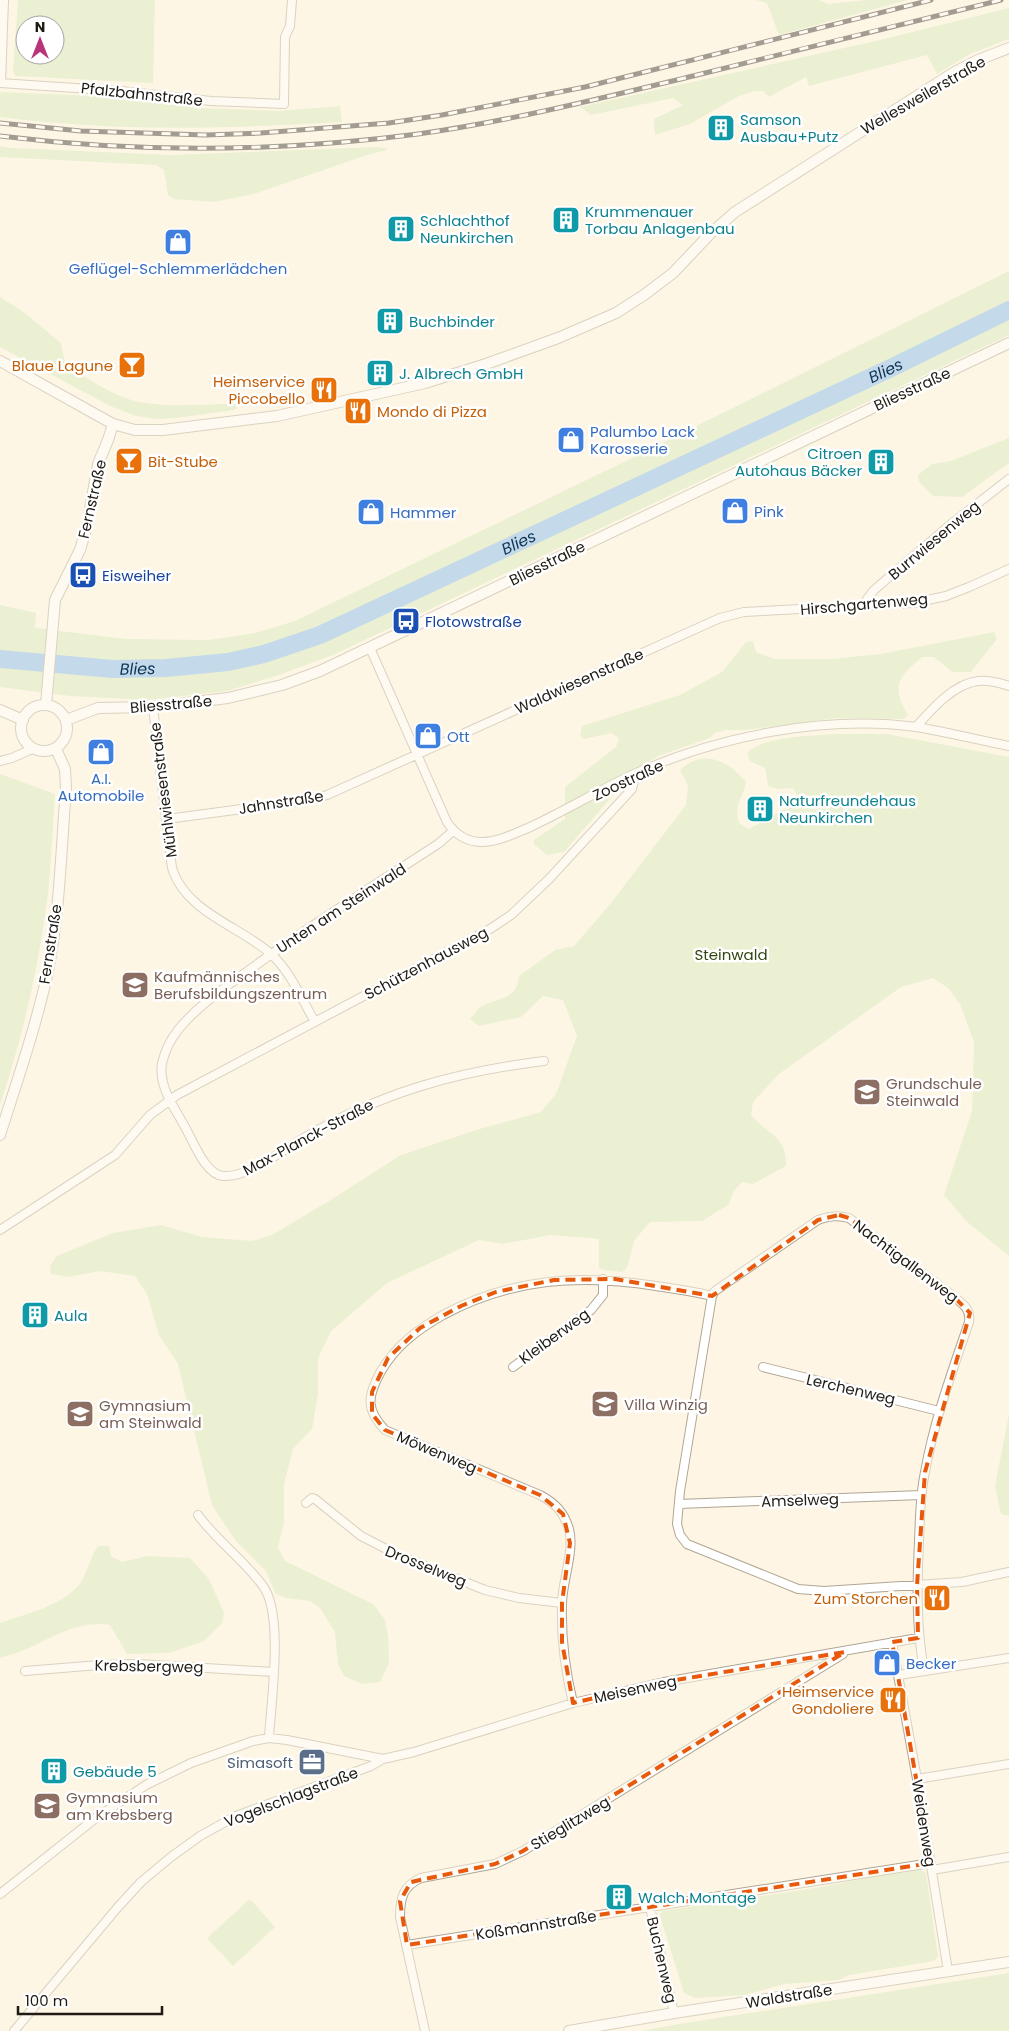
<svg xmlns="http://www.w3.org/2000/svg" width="1009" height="2031" font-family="Poppins,sans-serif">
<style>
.green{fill:#d5e9bb;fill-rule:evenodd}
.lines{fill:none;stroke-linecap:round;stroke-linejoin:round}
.river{stroke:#7fb6ee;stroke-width:18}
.street-casing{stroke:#b0a693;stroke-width:10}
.secondary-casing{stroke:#b0a693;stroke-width:12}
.street{stroke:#fff;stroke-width:8}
.secondary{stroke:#fff;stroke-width:10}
.rail-casing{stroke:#37322a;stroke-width:5}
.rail{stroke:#fff;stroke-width:3;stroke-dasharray:9;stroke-linecap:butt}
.marked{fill:none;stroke:#e8590c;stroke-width:4;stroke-dasharray:10 6;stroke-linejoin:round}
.labels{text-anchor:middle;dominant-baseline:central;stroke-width:5;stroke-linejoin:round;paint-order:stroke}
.street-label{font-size:15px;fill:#1f1b14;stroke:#fff}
.culture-label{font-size:15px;fill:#0d838f;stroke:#fff;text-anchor:start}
.shop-label{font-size:15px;fill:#366cbe;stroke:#fff;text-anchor:start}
.food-label{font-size:15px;fill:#c56008;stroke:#fff;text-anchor:end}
.transit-label{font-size:15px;fill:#164399;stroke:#fff;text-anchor:start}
.park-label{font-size:15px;fill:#334511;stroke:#fff}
.education-label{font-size:15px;fill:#785e54;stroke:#fff;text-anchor:start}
.service-label{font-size:15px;fill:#4e5e75;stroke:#fff;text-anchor:end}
.water-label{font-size:16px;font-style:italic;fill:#0d3559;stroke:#fff}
</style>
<rect width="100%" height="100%" fill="#fef5e5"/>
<!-- green -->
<path class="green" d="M18,0H155L153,83L15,76L13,69ZM25,25H55V55H25Z
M756,0H819L828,4L866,0H908L779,35L767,3Z
M1009,8V39L970,54L937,74L927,55L809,86L806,77L769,97L763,91H755L739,96L690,124L655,135L654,119L683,105L673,98L591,115L580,107L880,40Z
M0,92L95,96L200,108L280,111L340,106L342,122C227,129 114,132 0,117Z
M0,146L12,148L171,155L375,147L386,148L387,150L367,155L254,194L214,202L174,199L168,195L164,170L156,165L0,157Z
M1009,271V335L333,655L279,675L227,691L147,700L70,696L0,687V605L36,613L35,628L127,639L209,640L255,633L295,621L632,458Z
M0,297L25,313L61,343L65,364C88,378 113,397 140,402C169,408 199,404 229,404H235L237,408L234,410L177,418L157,419L136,416L110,406L0,347Z
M1009,438V463L962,497L933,496L919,482L918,475L932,464L951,461Z
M994,632L997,639L971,672H952L934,657H922C899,677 890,685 908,715L904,719L836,718L744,730H725L715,733L710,738L658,756L634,771L564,852L547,855L534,844V840L565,819V787L616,747L619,738L611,733L584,739L580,735L582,726L680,695L722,672L746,642L753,641L756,652L775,659H832L881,654Z
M836,734H887L1009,757V1256L966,1221L944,1195L972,1111L974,1042L960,1004L948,988L933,978L901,987L779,1074L753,1102L751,1115C768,1135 787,1136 786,1166L753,1184L742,1182L734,1191L728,1205L702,1221L650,1222L634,1241L627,1268L622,1272L603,1270L599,1268V1239L551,1235L502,1244L479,1240L387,1283L331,1331L318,1358V1394L312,1429L293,1449L284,1484V1523L278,1547L285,1561L373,1604L385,1620L388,1636L389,1663L380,1682L362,1684L344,1676L338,1664L335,1632L320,1608L310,1601L286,1598L276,1594L265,1570L235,1540L212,1505L178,1364L159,1335L147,1294L135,1276L100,1271L68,1277L51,1274L50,1266L57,1256L113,1233L161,1225L202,1237L252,1241L272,1235L329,1201L401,1155L476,1130L541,1112L556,1094L577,1036L563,1000L543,996L521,1017L479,1026L470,1019C473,1016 475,1012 478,1009C494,996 517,1003 519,976L555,950L574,946L611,903L686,805L688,785L680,770C703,748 729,761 746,782C742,802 734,802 739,823L749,829L796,803L798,796L793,788L778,789L768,786L765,768L750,761L747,753C764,736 811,736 836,734Z
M0,774L55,794C53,827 51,860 48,893C39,966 23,1036 0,1105Z
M1009,1414V1516L1001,1514L995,1486Z
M98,1546H109L111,1556L122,1562L148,1556L190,1558L209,1579L224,1613L222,1623L204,1641L169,1653L127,1654L110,1625C82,1620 54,1636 29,1648C20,1652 10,1655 0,1658V1623C22,1615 57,1607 74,1590C87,1579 88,1560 98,1546Z
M917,1868L926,1873L938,1956L934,1961L849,1975L839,1980L784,1984L745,1995L695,1998L684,1993L660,1916L662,1911L821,1887Z
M250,1899L275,1927L233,1966L207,1938Z
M1009,1973V2031H641L679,2024Z"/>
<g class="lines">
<!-- river -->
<path class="river" id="s1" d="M0,659L113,669L166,668L228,662L264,654L320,635L895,366L1009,310"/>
<defs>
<path id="street" d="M0,83L121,91L211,101L284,104L285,37L290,26L292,0
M1,83L4,0
M866,607L867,599L874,590L950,525L1009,479
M370,648L447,822C455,834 467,842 482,842C498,842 513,834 528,828C565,811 599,790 636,773C720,736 824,715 916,727C947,732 978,740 1009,746
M153,707L170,852C171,858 171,865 173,871C188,913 241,927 271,954C291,972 302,1000 315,1022
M916,727C931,710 953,684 978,681C988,680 1000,683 1009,686
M0,761L12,758L32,749
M167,819L309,800L327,795L720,618L744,612L914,603L946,596L969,587L1009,569
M453,831L438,844C375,885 312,924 252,968C227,986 198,1005 178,1030C170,1040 165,1051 162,1063C158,1087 175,1108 186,1129C194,1143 206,1175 223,1176C247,1178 282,1151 302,1139C380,1093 454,1072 544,1061
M0,1230L115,1155L150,1115L177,1095L490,929L511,915L549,879L632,789L636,773
M513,1367L591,1310L603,1295V1279
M763,1367L939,1411
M306,1503L312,1498L315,1499L361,1536L400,1556L485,1590L519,1598L562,1603
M679,1504L921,1495
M198,1515C217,1541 244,1560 263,1586C284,1615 271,1701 269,1738
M892,1642L917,1779L948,1971
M924,1670C916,1626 917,1586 919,1541C920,1518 920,1495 925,1472C934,1421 952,1372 969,1322C971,1309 963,1304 953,1296L849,1218C837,1215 830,1216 818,1220L715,1291L712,1296L680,1491L677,1524L680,1535L687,1544L798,1589L824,1591L962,1582L1009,1572
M25,1671L99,1665L139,1664L273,1672
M899,1675L1009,1658
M573,1703C565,1670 561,1638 562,1604C562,1582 575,1550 569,1529C564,1512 555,1503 540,1495L385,1430C366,1410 367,1397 380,1373C395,1346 417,1330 443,1315C512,1278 580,1274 656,1286C675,1289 693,1291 712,1296
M917,1779L1009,1764
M932,1870L1009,1857
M0,1894L97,1817L146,1785L191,1763L253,1741L269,1738L287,1740L383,1759
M650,1907L674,2013
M407,1945L931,1863
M14,2031L118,1907L141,1882L171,1857L200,1836L236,1816L371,1766L383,1759L414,1752L573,1703L664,1682L918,1638
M425,2031L400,1917C400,1898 403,1886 421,1878L495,1864L523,1851L843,1654"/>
<path id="secondary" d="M0,361L113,424L135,430H163L277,416L425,383L486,364L558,338L616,313L644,295L673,273L710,234L735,212L953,73L978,60L1009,48
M21 728a23 23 0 1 1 46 0a23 23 0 1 1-46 0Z
M46,705L55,600L80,550L87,526L98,464L108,440L113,424
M0,710L23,720
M66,720L98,708L153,707L228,698L282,685L320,671L1009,343
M0,1135C17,1081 36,1027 48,971C60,911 61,849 66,789L65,769L56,749
M569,2031L674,2013L1009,1962"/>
</defs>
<!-- street casing -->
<use href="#street" class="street-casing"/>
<!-- secondary casing -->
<use href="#secondary" class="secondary-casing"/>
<!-- street -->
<use href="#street" class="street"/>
<!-- secondary -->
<use href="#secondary" class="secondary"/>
<defs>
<path id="rail" d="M0,123L81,131L206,135L261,133L389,123L442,115L585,87L931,0
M0,136C138,153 280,152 418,134C511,121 602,98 693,76C796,50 899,25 1001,0"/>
</defs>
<!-- rail casing -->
<use href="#rail" class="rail-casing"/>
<!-- rail -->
<use href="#rail" class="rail"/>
</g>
<!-- marked area -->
<path d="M0 0H1009V2031H0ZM839,1215L849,1218L953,1296L970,1313L925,1472L917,1585L918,1638L892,1642L931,1863L407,1945L400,1901L411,1882L495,1864L523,1851L845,1652L664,1682L573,1703L562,1642V1603L570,1543L563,1514L540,1495L385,1430L372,1414V1392L388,1358L420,1328L461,1306L496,1292L554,1280L615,1279L712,1296L818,1220Z" fill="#fef5e5" fill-opacity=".55" fill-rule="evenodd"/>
<path class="marked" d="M839,1215L849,1218L953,1296L970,1313L925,1472L917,1585L918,1638L892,1642L931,1863L407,1945L400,1901L411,1882L495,1864L523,1851L845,1652L664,1682L573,1703L562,1642V1603L570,1543L563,1514L540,1495L385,1430L372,1414V1392L388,1358L420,1328L461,1306L496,1292L554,1280L615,1279L712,1296L818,1220Z"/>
<!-- icons -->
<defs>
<symbol id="building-square" viewBox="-11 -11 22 22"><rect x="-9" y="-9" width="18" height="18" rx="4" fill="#0f9aa8" stroke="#fff"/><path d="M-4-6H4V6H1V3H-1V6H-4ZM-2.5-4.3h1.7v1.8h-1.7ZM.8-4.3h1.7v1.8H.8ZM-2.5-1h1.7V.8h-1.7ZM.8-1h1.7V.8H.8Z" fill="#fff"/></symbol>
<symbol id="shop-square" viewBox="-11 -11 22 22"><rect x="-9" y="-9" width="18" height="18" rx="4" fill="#3f7fe0" stroke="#fff"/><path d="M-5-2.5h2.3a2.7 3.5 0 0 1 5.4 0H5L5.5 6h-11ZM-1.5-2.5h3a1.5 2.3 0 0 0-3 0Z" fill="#fff"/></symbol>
<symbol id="bar-square" viewBox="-11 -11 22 22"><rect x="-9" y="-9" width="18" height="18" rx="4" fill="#e8710a" stroke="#fff"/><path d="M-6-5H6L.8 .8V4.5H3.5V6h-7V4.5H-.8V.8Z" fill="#fff"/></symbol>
<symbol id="restaurant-square" viewBox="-11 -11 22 22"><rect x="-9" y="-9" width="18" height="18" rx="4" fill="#e8710a" stroke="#fff"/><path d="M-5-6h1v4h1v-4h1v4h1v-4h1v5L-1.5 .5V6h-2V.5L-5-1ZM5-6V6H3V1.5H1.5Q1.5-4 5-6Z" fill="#fff"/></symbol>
<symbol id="bus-square" viewBox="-11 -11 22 22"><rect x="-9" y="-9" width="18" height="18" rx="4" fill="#1a4fb4" stroke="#fff"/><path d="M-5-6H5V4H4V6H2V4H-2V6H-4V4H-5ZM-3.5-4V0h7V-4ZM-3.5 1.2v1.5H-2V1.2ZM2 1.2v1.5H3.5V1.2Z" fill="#fff"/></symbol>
<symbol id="school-square" viewBox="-11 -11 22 22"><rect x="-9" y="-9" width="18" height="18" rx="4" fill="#8d6e63" stroke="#fff"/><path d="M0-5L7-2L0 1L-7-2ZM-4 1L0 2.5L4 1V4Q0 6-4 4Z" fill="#fff"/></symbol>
<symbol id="office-square" viewBox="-11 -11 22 22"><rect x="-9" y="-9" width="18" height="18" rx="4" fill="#5c6f8a" stroke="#fff"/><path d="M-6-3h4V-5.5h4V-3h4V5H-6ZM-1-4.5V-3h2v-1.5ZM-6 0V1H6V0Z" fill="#fff"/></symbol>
</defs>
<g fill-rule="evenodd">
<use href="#building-square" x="705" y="112" width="32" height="32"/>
<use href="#building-square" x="550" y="204" width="32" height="32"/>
<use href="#building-square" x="385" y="213" width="32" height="32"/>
<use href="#shop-square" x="162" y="226" width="32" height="32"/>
<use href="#building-square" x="374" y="305" width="32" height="32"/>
<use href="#bar-square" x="116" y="349" width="32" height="32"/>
<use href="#building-square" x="364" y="357" width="32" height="32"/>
<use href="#restaurant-square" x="308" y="374" width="32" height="32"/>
<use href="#restaurant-square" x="342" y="395" width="32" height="32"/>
<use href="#shop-square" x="555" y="424" width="32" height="32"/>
<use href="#bar-square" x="113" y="445" width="32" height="32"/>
<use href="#building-square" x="865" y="446" width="32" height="32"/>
<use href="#shop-square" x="719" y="495" width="32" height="32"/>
<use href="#shop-square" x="355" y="496" width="32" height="32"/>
<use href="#bus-square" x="67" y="559" width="32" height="32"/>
<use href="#bus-square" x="390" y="605" width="32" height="32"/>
<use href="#shop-square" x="412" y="720" width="32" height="32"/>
<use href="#shop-square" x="85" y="736" width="32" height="32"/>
<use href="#building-square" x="744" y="793" width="32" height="32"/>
<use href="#school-square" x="119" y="969" width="32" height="32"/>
<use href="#school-square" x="851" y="1076" width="32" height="32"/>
<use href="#building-square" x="19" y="1299" width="32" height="32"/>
<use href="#school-square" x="589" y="1388" width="32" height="32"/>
<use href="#school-square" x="64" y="1398" width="32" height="32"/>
<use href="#restaurant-square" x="921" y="1582" width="32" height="32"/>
<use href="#shop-square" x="871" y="1647" width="32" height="32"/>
<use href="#restaurant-square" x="877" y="1684" width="32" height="32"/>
<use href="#office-square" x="296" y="1746" width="32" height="32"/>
<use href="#building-square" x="38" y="1755" width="32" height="32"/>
<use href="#school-square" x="31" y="1790" width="32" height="32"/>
<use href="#building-square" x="603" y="1881" width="32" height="32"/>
</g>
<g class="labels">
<!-- street labels -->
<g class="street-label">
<text transform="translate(142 94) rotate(6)">Pfalzbahnstraße</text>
<text transform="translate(923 95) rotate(-30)">Wellesweilerstraße</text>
<text transform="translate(912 389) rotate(-25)">Bliesstraße</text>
<text transform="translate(92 499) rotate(-77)">Fernstraße</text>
<text transform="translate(934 540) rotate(-40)">Burrwiesenweg</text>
<text transform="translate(547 563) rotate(-26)">Bliesstraße</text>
<text transform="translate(864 604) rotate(-5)">Hirschgartenweg</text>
<text transform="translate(579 681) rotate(-24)">Waldwiesenstraße</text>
<text transform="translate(171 704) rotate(-5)">Bliesstraße</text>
<text transform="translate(628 780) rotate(-25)">Zoostraße</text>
<text transform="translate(163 790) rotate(-97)">Mühlwiesenstraße</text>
<text transform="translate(281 802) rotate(-9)">Jahnstraße</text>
<text transform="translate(341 908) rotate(-33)">Unten am Steinwald</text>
<text transform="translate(50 944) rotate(-81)">Fernstraße</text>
<text transform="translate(426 963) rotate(-28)">Schützenhausweg</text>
<text transform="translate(308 1137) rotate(-28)">Max-Planck-Straße</text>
<text transform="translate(906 1261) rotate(37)">Nachtigallenweg</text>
<text transform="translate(554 1336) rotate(-36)">Kleiberweg</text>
<text transform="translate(851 1389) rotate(13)">Lerchenweg</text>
<text transform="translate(437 1452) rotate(23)">Möwenweg</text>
<text transform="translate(800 1500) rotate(-2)">Amselweg</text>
<text transform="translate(426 1566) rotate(22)">Drosselweg</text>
<text transform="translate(149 1666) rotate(1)">Krebsbergweg</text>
<text transform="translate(635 1689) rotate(-12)">Meisenweg</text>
<text transform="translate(291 1797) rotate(-21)">Vogelschlagstraße</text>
<text transform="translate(570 1823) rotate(-31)">Stieglitzweg</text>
<text transform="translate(924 1823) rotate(81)">Weidenweg</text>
<text transform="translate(536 1925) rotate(-9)">Koßmannstraße</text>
<text transform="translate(662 1960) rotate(77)">Buchenweg</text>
<text transform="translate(789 1996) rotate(-9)">Waldstraße</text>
</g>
<!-- culture labels -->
<g class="culture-label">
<text x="740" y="119">Samson<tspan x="740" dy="17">Ausbau+Putz</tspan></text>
<text x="585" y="211">Krummenauer<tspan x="585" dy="17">Torbau Anlagenbau</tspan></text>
<text x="420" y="220">Schlachthof<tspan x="420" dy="17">Neunkirchen</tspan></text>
<text x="409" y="321">Buchbinder</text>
<text x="399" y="373">J. Albrech GmbH</text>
<text x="862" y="453" text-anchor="end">Citroen<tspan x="862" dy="17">Autohaus Bäcker</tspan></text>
<text x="779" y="800">Naturfreundehaus<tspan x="779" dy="17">Neunkirchen</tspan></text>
<text x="54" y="1315">Aula</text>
<text x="73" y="1771">Gebäude 5</text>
<text x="638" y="1897">Walch Montage</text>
</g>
<!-- shop labels -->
<g class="shop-label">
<text x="178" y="268" text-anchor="middle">Geflügel-Schlemmerlädchen</text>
<text x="590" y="431">Palumbo Lack<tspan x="590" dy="17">Karosserie</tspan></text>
<text x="754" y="511">Pink</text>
<text x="390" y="512">Hammer</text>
<text x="447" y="736">Ott</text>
<text x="101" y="778" text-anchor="middle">A.I.<tspan x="101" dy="17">Automobile</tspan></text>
<text x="906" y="1663">Becker</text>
</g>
<!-- food labels -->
<g class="food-label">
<text x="113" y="365">Blaue Lagune</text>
<text x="305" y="381">Heimservice<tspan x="305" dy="17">Piccobello</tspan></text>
<text x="377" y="411" text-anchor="start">Mondo di Pizza</text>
<text x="148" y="461" text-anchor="start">Bit-Stube</text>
<text x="918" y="1598">Zum Storchen</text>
<text x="874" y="1691">Heimservice<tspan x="874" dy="17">Gondoliere</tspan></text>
</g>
<!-- transit labels -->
<g class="transit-label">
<text x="102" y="575">Eisweiher</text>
<text x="425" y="621">Flotowstraße</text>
</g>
<!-- park labels -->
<g class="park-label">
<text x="731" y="954">Steinwald</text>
</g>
<!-- education labels -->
<g class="education-label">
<text x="154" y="976">Kaufmännisches<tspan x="154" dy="17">Berufsbildungszentrum</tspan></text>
<text x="886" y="1083">Grundschule<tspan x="886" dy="17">Steinwald</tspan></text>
<text x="624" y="1404">Villa Winzig</text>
<text x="99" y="1405">Gymnasium<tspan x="99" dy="17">am Steinwald</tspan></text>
<text x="66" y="1797">Gymnasium<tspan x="66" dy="17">am Krebsberg</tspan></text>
</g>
<!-- service labels -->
<g class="service-label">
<text x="293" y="1762">Simasoft</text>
</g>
<!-- water labels -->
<g class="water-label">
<text stroke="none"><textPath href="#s1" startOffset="949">Blies</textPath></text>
<text stroke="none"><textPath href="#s1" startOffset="544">Blies</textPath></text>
<text stroke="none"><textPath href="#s1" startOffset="138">Blies</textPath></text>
</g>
</g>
<!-- north arrow -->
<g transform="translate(40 40)"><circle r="24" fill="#ffffff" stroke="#a5a4a1"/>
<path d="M0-4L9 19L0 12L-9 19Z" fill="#b9357b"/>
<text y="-8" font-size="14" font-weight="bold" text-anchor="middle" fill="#1f1b14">N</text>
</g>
<!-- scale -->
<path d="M18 2006v8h144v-8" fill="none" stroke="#1f1b14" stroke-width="2.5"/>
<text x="25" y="2006" font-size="15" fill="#1f1b14" stroke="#ffffff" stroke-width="4" paint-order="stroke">100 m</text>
</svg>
